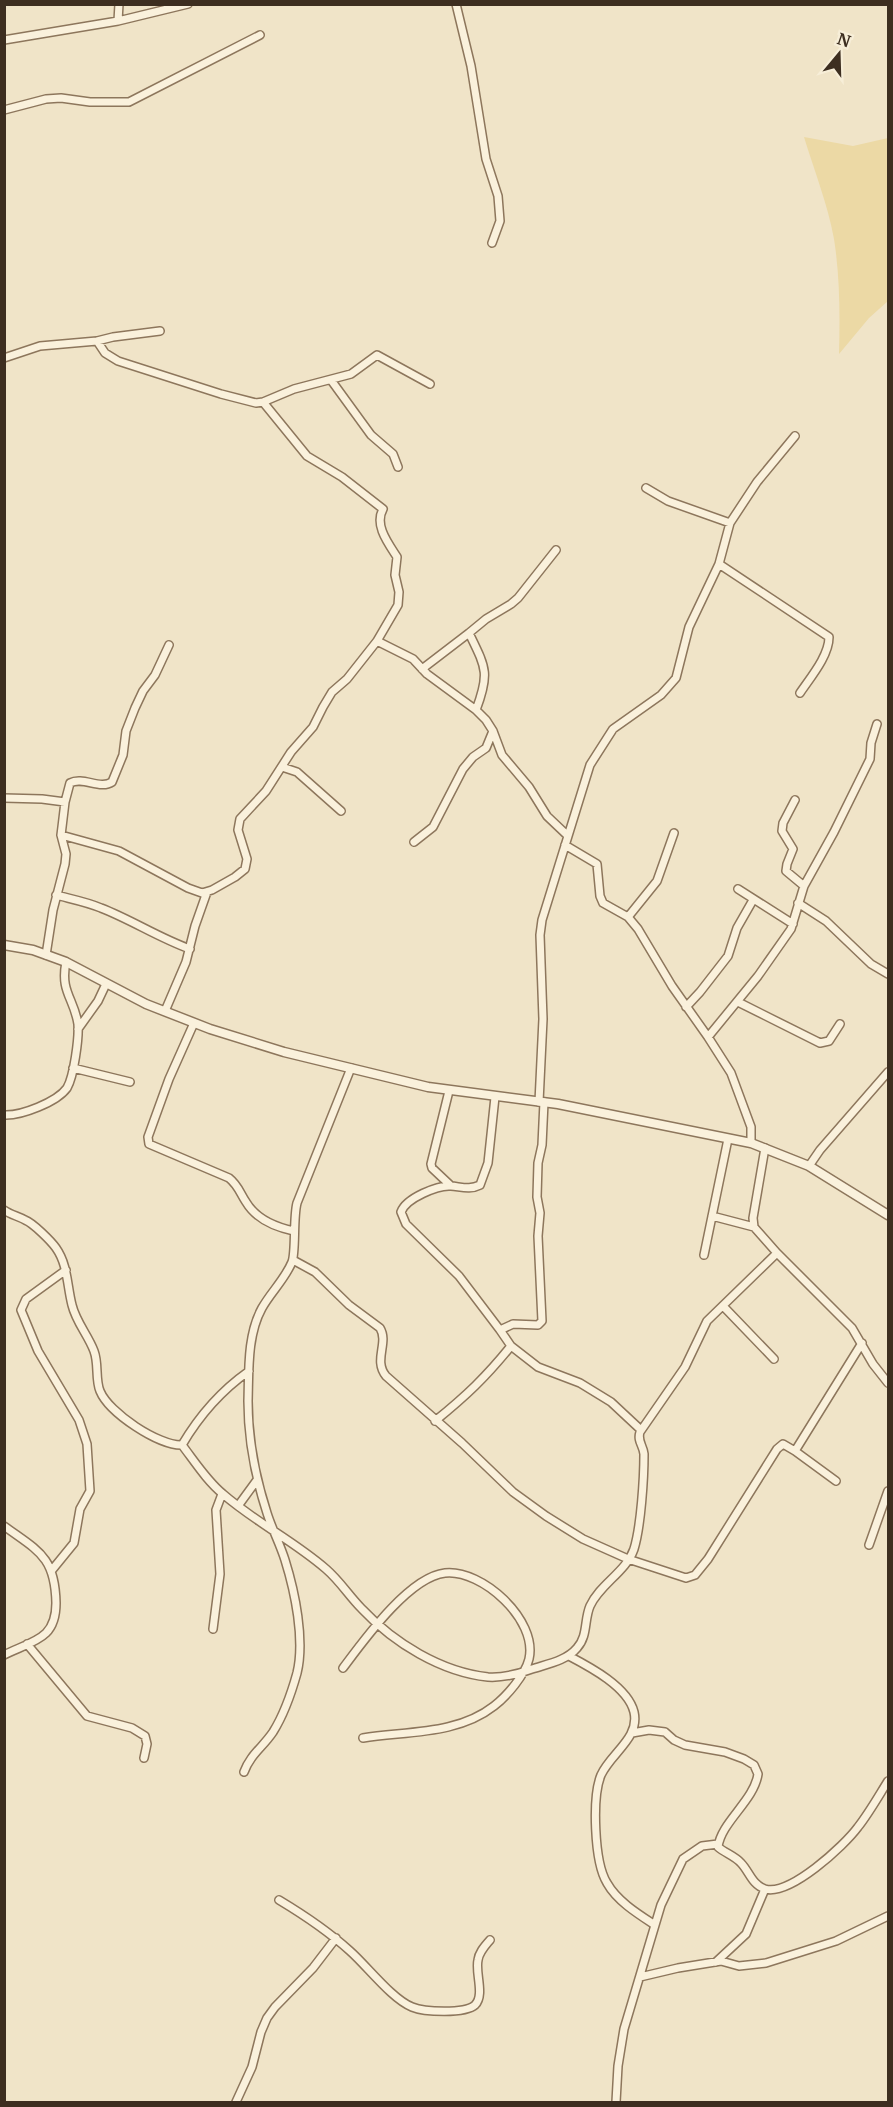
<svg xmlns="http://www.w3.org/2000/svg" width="893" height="2107" font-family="Merriweather,serif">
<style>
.sand{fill:#ecd9a5}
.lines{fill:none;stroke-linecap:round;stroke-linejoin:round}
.minor-casing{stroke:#8d765c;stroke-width:10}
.tertiary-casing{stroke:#8d765c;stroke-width:11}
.minor{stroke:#faf1dc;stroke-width:7}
.tertiary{stroke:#faf1dc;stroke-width:8}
</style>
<rect width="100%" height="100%" fill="#f0e4c8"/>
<!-- sand -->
<path class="sand" d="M804,137L853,146L888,138V301L869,318L839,354C840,316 840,277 834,239C828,205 814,170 804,137Z"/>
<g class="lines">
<defs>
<path id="minor" d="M456,4L471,66L486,159L498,196L500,221L492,243
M118,21L119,4
M4,40L118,21L188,4
M4,110L46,99L61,98L90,102H129L260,35
M97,341L113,337L160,331
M4,358L40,346L97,341L105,353L118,361L221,394L256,403L263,402L307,456L342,477L383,509C374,525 388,543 397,557L395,575L399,592L398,605L377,641
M331,380L371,435L393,454L398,467
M263,402L294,389L351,374L377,355L430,384
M646,488L668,501L730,523
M556,550L518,598L511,604L486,619L469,633C486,668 490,673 476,710L486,720L493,731L502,755L529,787L547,816L567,835
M719,564L829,637C829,656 810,678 800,693
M422,669L469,633
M282,767L297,772L341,811
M4,798L42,799L65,802
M795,800L783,823L782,831L793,849L787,864L786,871L804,886
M61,835L119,851L188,888L202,893L212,890L235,877L245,869L247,859L238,830L240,819L266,791L291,752L313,727L323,707L332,692L347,679L377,641L413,659L427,674L476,710
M414,842L433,827L463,769L473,757L486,748L493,731
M565,845L597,864L600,896L603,903L628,917L638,929L672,986L708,1037L731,1073L751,1127V1143
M738,889L793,924
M56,895C71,899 87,902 101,908C132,920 159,938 190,949
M798,903L826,921L871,964L888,974
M628,917L657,881L674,833
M46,955L53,910L65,864L66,854L61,835L62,827L65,802L70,783C83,776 100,790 112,782L123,755L126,731L135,708L143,691L155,675L169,645
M738,1002L820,1043L829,1041L840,1024
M686,1007L700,992L728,956L737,928L753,900
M165,1011L186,962L195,926L207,892
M194,1023L169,1079L148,1137L149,1144L229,1178C238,1185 240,1193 246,1202C256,1219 275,1227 294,1231
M78,1029L98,1001L106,984
M708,1037L758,976L791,929L804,886L834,832L870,759L871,743L877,724
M73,1068L130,1082
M449,1091L431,1164L432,1168L450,1185
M495,1097L488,1163L480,1185C470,1190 462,1187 451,1186C438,1185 406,1198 401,1212L406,1224L459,1276L500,1330
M539,1102L543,1019L540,935L542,920L590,765L613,729L661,695L676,678L689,627L719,564L730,523L757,482L795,436
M4,1115C21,1116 57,1102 67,1088C74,1076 79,1038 78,1024C74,998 60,992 66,962
M765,1148L753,1218L754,1227L777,1253L852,1328L873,1364L888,1383
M809,1166L820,1150L888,1072
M4,1210C11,1215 18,1216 25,1220C33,1223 51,1241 56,1248C68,1265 67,1286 72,1305C76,1322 88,1335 94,1351C99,1364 95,1379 100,1391C109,1413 159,1446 182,1445
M712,1216L754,1227
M704,1255L728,1139
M293,1260L315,1272L349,1305L380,1328C389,1343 373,1360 386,1376L462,1443L513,1492L546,1516L583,1539L628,1559L686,1578L695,1575L708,1559L777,1449L783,1444L795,1451
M723,1306L774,1359
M511,1346L538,1367L580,1383L611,1402L641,1430
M435,1421C466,1396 486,1377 511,1346L500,1330L513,1324L538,1325L542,1321L538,1236L540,1213L537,1197L538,1163L542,1145L544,1102
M182,1445C195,1462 207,1481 223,1494C255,1522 294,1541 326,1569C340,1581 349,1596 362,1609C394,1643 441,1672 488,1677C503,1678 518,1674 532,1669C547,1664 566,1661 577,1648C588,1636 584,1620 590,1606C600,1584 626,1572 634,1549C641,1526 644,1478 644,1454C643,1445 637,1441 640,1432L685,1367L707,1321L777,1253
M182,1445C199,1416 222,1390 249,1371
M836,1481L795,1451L862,1343
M238,1506L257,1480
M4,1526C38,1551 55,1556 56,1603C56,1613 54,1625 46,1633C36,1643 17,1648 4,1655
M869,1545L888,1491
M52,1570L74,1543L80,1509L90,1491L87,1444L79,1420L38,1351L21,1310L26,1299L66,1270
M213,1629L220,1574L216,1510L222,1494
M27,1644L87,1716L132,1728L145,1736L147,1744L144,1758
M569,1656C590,1667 628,1687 634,1712C640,1738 611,1753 601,1775C592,1797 594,1862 607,1883C617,1901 638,1914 655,1925
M343,1668C364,1640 409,1577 445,1573C482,1569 538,1620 529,1659C525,1675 507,1696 494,1706C457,1735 407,1731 363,1738
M632,1733L649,1730L665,1732L674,1740L685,1745L725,1752L744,1759L754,1765L758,1774C754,1801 721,1822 718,1847C725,1853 735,1856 741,1863C749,1871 752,1885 765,1889C790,1896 844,1846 858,1827C869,1813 878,1797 888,1781
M244,1772C250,1755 263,1747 273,1732C283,1716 292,1691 297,1673C305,1640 295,1592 285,1560C280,1544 272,1529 267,1513C255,1476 248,1440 248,1401C249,1371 247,1335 262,1308C271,1292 285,1279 292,1262C296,1252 293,1218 297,1203L351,1068
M279,1900C304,1915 328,1931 350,1951C367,1966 392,1999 412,2007C424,2012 465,2014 475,2005C485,1995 475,1973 478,1960C479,1952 485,1946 490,1940
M716,1962L746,1934L765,1889
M640,1977L678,1968L721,1961L739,1966L766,1963L836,1941L888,1916
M236,2102L252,2067L261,2032L267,2018L275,2007L313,1968L336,1938
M616,2102L618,2066L624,2029L661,1905L683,1859L702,1846L718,1844"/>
<path id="tertiary" d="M4,945L33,950L66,962L146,1004L210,1029L284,1052L428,1087L558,1104L751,1143L809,1166L888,1215"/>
</defs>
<!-- minor casing -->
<use href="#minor" class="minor-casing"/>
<!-- tertiary casing -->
<use href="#tertiary" class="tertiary-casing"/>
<!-- minor -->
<use href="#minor" class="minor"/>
<!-- tertiary -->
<use href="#tertiary" class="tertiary"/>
</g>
<!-- border -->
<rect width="893" height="2107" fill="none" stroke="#3d2e20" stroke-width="12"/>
<!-- north arrow -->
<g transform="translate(839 54) rotate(19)" stroke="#f7eed8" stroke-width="4.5" paint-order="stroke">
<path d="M0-4.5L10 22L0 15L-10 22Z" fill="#3d2e20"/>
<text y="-9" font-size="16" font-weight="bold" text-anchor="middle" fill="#3d2e20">N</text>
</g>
</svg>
